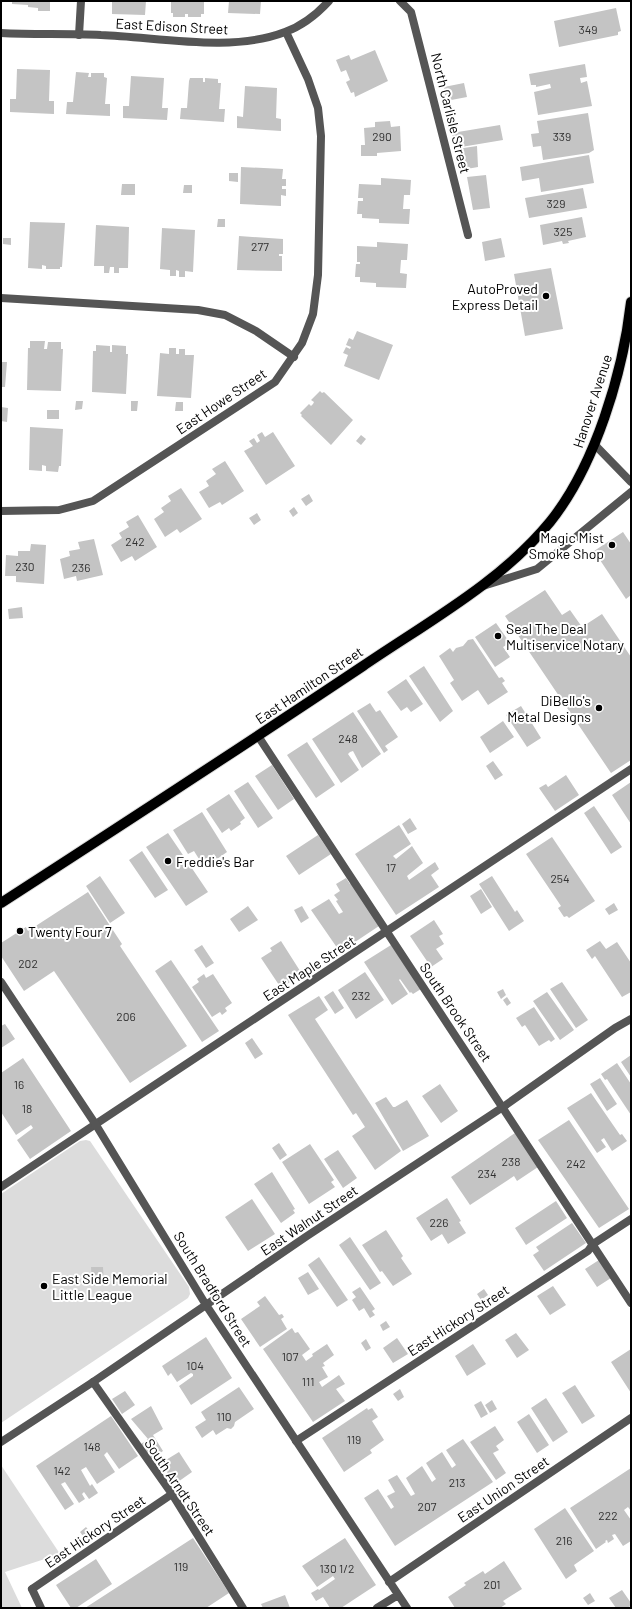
<svg xmlns="http://www.w3.org/2000/svg" width="632" height="1609" font-family="Barlow,sans-serif">
<style>
.green{fill:#dcdcdc}
.building{fill:#c4c4c4}
.lines{fill:none;stroke-linecap:round;stroke-linejoin:round}
.primary-casing{stroke:#dbdbdb;stroke-width:12}
.service{stroke:#555;stroke-width:8}
.minor{stroke:#555;stroke-width:8}
.primary{stroke:#000;stroke-width:10}
.poi-dot{fill:#000;stroke:#fff;stroke-width:1.5}
.labels{text-anchor:middle;dominant-baseline:central;stroke-width:4;stroke-linejoin:round;paint-order:stroke}
.number-label{font-size:12px;fill:#313131}
.street-label{font-size:14px;fill:#000;stroke:#fff}
.poi-label{font-size:14px;fill:#000;stroke:#fff;text-anchor:start}
</style>
<rect width="100%" height="100%" fill="#fff"/>
<!-- green -->
<path class="green" d="M86,1140L90,1141L189,1287L190,1294L188,1298L1,1423V1194L80,1141Z
M1,1465L60,1554L5,1572L22,1608H1Z"/>
<!-- building -->
<path class="building" d="M12,1H50V11H38V8L28,7V5L12,4Z
M112,1H146L145,15L112,14Z
M171,1H204V14H201V17H188V14H185V17H173V13H171Z
M229,1H261L260,14L228,13Z
M616,8L621,31L618,32V35L559,47L554,21Z
M375,50L388,81L355,97L354,92L351,93L346,82L350,80L346,70L341,72L336,60L349,55L351,60Z
M585,64L587,77L580,78L581,83L587,81L592,106L538,115L534,92L551,88L550,84L536,87V85H531L529,74Z
M17,69L50,70L49,101H54V114L10,112V99H16Z
M76,72L89,73L88,77H91V73H104V77L107,78L105,104H110V116L66,114L67,102H73Z
M131,76L164,78L162,108H168L167,120L123,118V106H129Z
M190,78H203V82H205V78L218,79V83H221L219,109H225L224,122L180,119L181,108H187L189,81Z
M464,83L467,97L446,101L444,87Z
M245,86L277,88L276,118L281,119V131L237,128V116L243,117Z
M588,113L594,150L589,153L543,160L541,146L533,147L531,134L539,133L537,121Z
M390,121L391,127L400,126L401,151L377,153V156H361V145H365L364,128L375,127V122Z
M500,125L503,140L455,148L452,133Z
M477,146L478,167L461,170L457,149Z
M589,155L594,183L541,192L539,178L522,181L520,167Z
M241,167L283,169L282,179H286V186H282V189H286V196L281,195V206L240,204Z
M229,173H238V182L229,181Z
M486,175L490,208L473,210L467,177Z
M381,178L411,180L410,195H404L403,209H410L409,224L379,223V219L362,218V214H357L358,201H363V198H358L359,184L381,185Z
M122,184H135V195H121Z
M184,185H192V193H183Z
M583,188L587,208L529,218L525,198Z
M582,217L586,237L568,241L569,243L563,244L562,241L543,245L540,225Z
M218,219H225V227H217Z
M30,222L65,223L62,267H60V269H46V266L42,265V269L28,268Z
M96,225L129,227L128,268H119V273H114V267H110L109,273H104V266H94Z
M162,228L195,230L193,272L185,271V277H179V271L176,270V276H170V270L160,269Z
M239,236L283,239V254H279V256H282V271L237,270Z
M3,238H11V245L3,244Z
M501,238L505,257L485,261L482,242Z
M377,242L408,244L407,260H401L400,273L407,274L406,288L376,287V283L360,282V277H355L356,264H360V262H357V246L377,247Z
M551,268L563,329L525,336L514,274Z
M357,331L393,345L379,380L344,366L348,355L343,353L346,347L350,349L351,347L346,345L349,338L353,340Z
M30,341H45L44,349H47L48,342H61V349H63L61,391L27,390L28,348H30Z
M96,345L110,346V352H112V345L126,346V354H128L126,394L92,392L93,351H96Z
M169,348H176V354H179V349H185V355H194L191,398L157,396L160,353L169,354Z
M1,362H7L5,387H1Z
M320,391L322,393L324,392L353,420L331,445L301,416L302,415L300,413L309,404L311,406L313,404L314,402L311,400Z
M76,401H83L82,409L75,410Z
M131,401H138L137,411H131Z
M176,402H183V411H175Z
M1,407L8,408L7,422L1,421Z
M47,410H59V419H47Z
M30,427L63,429L61,466H59L58,472L46,471V466L42,465V471L29,470Z
M262,432L265,437L273,432L295,466L266,485L244,451L253,446L249,441L254,438L257,443L260,441L257,435Z
M361,435L366,439L361,445L356,441Z
M225,461L244,491L222,505L220,502L209,508L199,492L209,486L206,481L216,474L212,469Z
M181,488L202,519L180,533L177,529L165,537L154,519L164,512L161,508L171,501L168,496Z
M309,494L313,501L306,506L301,499Z
M294,507L298,513L293,517L289,511Z
M257,513L261,520L254,525L249,518Z
M138,515L157,547L135,561L132,556L121,562L111,545L122,538L119,533L129,527L126,522Z
M623,532L631,544V595L626,599L594,551Z
M94,539L103,575L77,581L76,576L64,579L60,559L70,556L69,551L80,549L78,542Z
M31,544L46,545L44,584L16,582V576H5L6,555L18,556V551H30Z
M545,590L562,615L570,610L582,627L602,614L631,657V760L611,773L505,616Z
M22,607L23,618L9,619L8,609Z
M496,623L510,643L503,647L510,657L495,667L475,637Z
M473,639L499,678L502,677L505,681L502,683L508,692L488,705L478,690L462,701L450,683L454,680L439,656L450,648L453,652L456,648L463,646L468,640Z
M424,666L453,711L440,722L409,676Z
M406,679L423,704L411,712L407,707L401,711L387,692Z
M370,703L376,712L380,710L398,737L385,746L388,750L384,753L357,711Z
M521,706L541,738L527,747L506,715Z
M353,712L381,754L362,768L353,751L350,752L348,754L359,770L341,783L312,739Z
M503,721L514,737L490,753L480,737Z
M307,742L335,785L316,798L287,755Z
M493,761L503,775L495,780L486,766Z
M272,765L294,799L278,810L255,776Z
M566,775L579,795L555,811L539,788L546,784L548,787Z
M248,782L273,818L258,828L234,791Z
M631,782V824L612,795Z
M229,794L245,818L240,822L241,824L231,831L229,828L222,833L206,809Z
M594,806L622,847L611,854L584,813Z
M202,812L227,852L217,859L214,854L204,860L202,857L199,859L194,851L188,854L173,830Z
M410,818L417,829L408,834L402,824Z
M399,825L411,844L393,856L396,859L412,846L423,863L407,876L409,880L435,862L439,869L431,875L439,887L396,915L355,854Z
M168,833L208,892L186,906L146,847Z
M318,835L331,854L299,875L286,856Z
M552,837L595,901L569,918L567,916L564,917L558,908L561,906L526,854Z
M142,851L168,890L155,898L129,860Z
M100,876L125,913L110,923L86,886Z
M492,876L515,912L517,910L524,921L509,931L479,884Z
M346,878L350,884L351,883L379,926L340,952L311,910L329,899L339,914L343,912L336,901L338,900L334,895L340,891L336,884Z
M481,889L492,907L481,914L470,896Z
M88,892L122,944L120,946L187,1046L130,1083L54,971L24,991L1,956V943L26,927L28,931Z
M614,903L618,910L609,915L605,909Z
M248,906L258,920L239,932L230,919Z
M302,906L309,918L301,923L294,910Z
M434,920L443,934L439,936L444,944L436,949L443,959L431,967L410,936Z
M281,941L302,974L281,988L261,958L272,951L270,948Z
M600,941L606,949L617,942L631,963V992L622,997L595,956L592,959L586,950Z
M202,945L214,963L206,968L194,950Z
M391,945L421,989L413,994L411,992L410,993L400,979L399,980L408,994L392,1005L364,962Z
M171,960L219,1031L202,1042L155,971Z
M365,972L384,1000L356,1019L338,990Z
M204,974L206,978L213,974L232,1003L225,1008L227,1011L222,1015L220,1012L212,1017L192,987L199,982L197,979Z
M562,982L588,1020L576,1028L550,989Z
M503,989L506,995L501,999L497,992Z
M333,991L344,1008L335,1014L324,997Z
M547,992L574,1030L560,1040L533,1001Z
M319,996L328,1010L315,1019L401,1151L375,1170L352,1136L365,1127L356,1113L353,1115L288,1015Z
M507,997L511,1003L507,1006L503,1000Z
M534,1007L555,1039L551,1042L549,1040L539,1046L525,1025L522,1027L516,1018Z
M5,1024L15,1039L1,1048V1026Z
M252,1038L263,1054L255,1059L245,1043Z
M631,1055V1077L621,1062Z
M23,1058L71,1131L30,1159L17,1140L33,1128L31,1125L16,1135L1,1112V1073Z
M617,1063L631,1084V1115L607,1079L605,1080L601,1074Z
M600,1078L617,1104L607,1111L590,1084Z
M440,1084L458,1111L441,1123L422,1096Z
M591,1093L620,1135L622,1134L627,1141L612,1151L604,1138L601,1140L606,1147L597,1153L567,1108Z
M386,1097L393,1107H395L407,1100L429,1136L403,1151L375,1103Z
M569,1120L629,1209L599,1228L538,1140Z
M515,1133L538,1167L517,1181L514,1176L470,1205L451,1177Z
M279,1143L287,1155L280,1160L272,1148Z
M310,1144L334,1180L331,1182L335,1187L309,1204L282,1162Z
M338,1150L357,1178L343,1188L324,1159Z
M272,1172L295,1209L293,1210L295,1213L281,1223L254,1184Z
M447,1198L461,1221L459,1222L466,1233L448,1244L442,1234L431,1241L416,1218Z
M252,1199L275,1234L248,1251L225,1217Z
M556,1201L567,1218L526,1245L515,1228Z
M572,1223L586,1243L544,1271L533,1255L539,1251L536,1247Z
M386,1230L403,1256L401,1258L412,1274L393,1286L382,1271L380,1272L362,1245Z
M350,1237L381,1283L370,1290L339,1245Z
M319,1257L348,1300L337,1307L308,1265Z
M599,1260L611,1278L597,1287L585,1269Z
M91,1267H103L104,1285L92,1286Z
M308,1272L319,1289L308,1295L298,1278Z
M553,1286L566,1305L550,1315L537,1296Z
M360,1287L375,1309L372,1311L375,1315L370,1318L364,1308L359,1311L352,1300L356,1297L352,1292Z
M484,1289L488,1295L481,1300L477,1294Z
M265,1296L279,1315L282,1314L284,1317L281,1319L287,1329L260,1347L241,1319L260,1306L257,1302Z
M386,1321L390,1327L383,1331L380,1325Z
M292,1328L295,1333L298,1332L310,1349L302,1355L306,1361L313,1356L312,1354L327,1344L334,1355L323,1363L325,1366L322,1367L328,1377L319,1382L322,1387L339,1375L345,1384L336,1389L345,1401L313,1422L263,1349Z
M516,1333L529,1350L517,1358L505,1340Z
M206,1337L232,1378L191,1405L179,1386L193,1376V1374L191,1373L177,1382L171,1373L168,1376L162,1366Z
M397,1338L408,1354L393,1363L383,1348Z
M366,1339L371,1348L366,1351L361,1343Z
M473,1344L486,1364L467,1376L455,1356Z
M631,1349V1393L611,1362Z
M575,1385L595,1416L582,1424L562,1393Z
M239,1387L254,1409L235,1422L234,1426L231,1429L227,1428L216,1435L213,1430L202,1438L195,1427L206,1420L201,1412Z
M400,1389L404,1397L398,1401L393,1394Z
M125,1391L135,1405L122,1414L112,1399Z
M546,1398L568,1432L553,1442L531,1408Z
M492,1400L497,1409L490,1413L485,1405Z
M481,1401L488,1414L481,1418L474,1405Z
M151,1406L163,1429L153,1435L163,1451L151,1459L141,1444L148,1439L131,1419Z
M367,1408L368,1410L372,1408L378,1417L372,1421L384,1440L370,1450L372,1453L344,1472L322,1438Z
M529,1414L549,1445L537,1453L517,1422Z
M111,1416L138,1456L119,1469L107,1452L104,1455L115,1472L97,1484L86,1467L81,1470L90,1486L92,1484L98,1493L89,1499L84,1492L82,1494L85,1499L79,1503L65,1482L61,1484L74,1504L65,1510L36,1466Z
M495,1426L504,1440L496,1446L499,1450L493,1453L506,1473L496,1480L470,1442Z
M463,1439L493,1482L395,1546L364,1498L378,1489L391,1509L394,1507L387,1496L395,1492L388,1480L397,1475L411,1496L415,1494L406,1478L422,1466L432,1482L436,1479L426,1463L442,1452L452,1468L456,1465L446,1450Z
M179,1452L192,1472L175,1484L161,1463Z
M631,1468V1511L628,1507L624,1510L631,1520V1541L623,1546L615,1534L612,1535L614,1539L608,1543L607,1540L605,1541L606,1542L596,1549L570,1508Z
M565,1508L594,1551L574,1565L577,1571L566,1579L534,1529Z
M86,1527L92,1535L86,1540L80,1532Z
M193,1538L229,1593L206,1608H85Z
M345,1538L376,1585L341,1608H330L323,1597L316,1601L311,1593L318,1589L319,1590L335,1579L333,1576L317,1587L302,1566Z
M96,1559L112,1584L76,1608H71L56,1585Z
M504,1561L522,1589L503,1601L506,1604L500,1608H455L448,1597L466,1585L464,1583L483,1571L485,1574Z
M622,1590L631,1603L629,1608H616L609,1598Z
M590,1593L595,1601L588,1605L583,1598Z
M285,1595L290,1608H263L261,1604Z"/>
<g class="lines">
<defs>
<path id="primary" d="M1,903C122,825 243,746 363,666C426,623 501,582 550,522C595,466 623,373 631,302"/>
</defs>
<!-- primary casing -->
<use href="#primary" class="primary-casing"/>
<!-- service -->
<path class="service" d="M400,1L411,12L468,235
M79,35L81,1
M258,736L631,1303
M1,1187L631,769
M93,1382L172,1494L243,1608
M296,1441L588,1251L593,1244L631,1219
M32,1589L172,1494"/>
<!-- minor -->
<path class="minor" d="M1,33C34,35 68,33 101,35C158,37 231,53 285,32C302,26 317,14 329,1
M1,298L198,310L225,315L256,331L294,357
M595,445L631,482
M1,511L59,510L93,501L275,382L302,343L313,314L318,275L321,136L318,108L308,79L286,32
M483,586L537,569L631,492
M1,982L96,1125L206,1305L407,1608
M1,1442L93,1382L307,1236L503,1107L615,1028L631,1019
M389,1582L631,1418
M32,1589L41,1608
M377,1608L398,1595"/>
<!-- primary -->
<use href="#primary" class="primary"/>
</g>
<!-- markers -->
<g class="poi-dot">
<circle cx="546" cy="296" r="4"/>
<circle cx="612" cy="545" r="4"/>
<circle cx="498" cy="636" r="4"/>
<circle cx="599" cy="708" r="4"/>
<circle cx="168" cy="861" r="4"/>
<circle cx="20" cy="931" r="4"/>
<circle cx="44" cy="1286" r="4"/>
</g>
<g class="labels">
<!-- number labels -->
<g class="number-label">
<text x="588" y="29">349</text>
<text x="382" y="136">290</text>
<text x="562" y="136">339</text>
<text x="556" y="203">329</text>
<text x="563" y="231">325</text>
<text x="260" y="246">277</text>
<text x="135" y="541">242</text>
<text x="25" y="566">230</text>
<text x="81" y="567">236</text>
<text x="348" y="738">248</text>
<text x="391" y="867">17</text>
<text x="560" y="878">254</text>
<text x="28" y="963">202</text>
<text x="361" y="995">232</text>
<text x="126" y="1016">206</text>
<text x="19" y="1084">16</text>
<text x="27" y="1108">18</text>
<text x="511" y="1161">238</text>
<text x="576" y="1163">242</text>
<text x="487" y="1173">234</text>
<text x="439" y="1222">226</text>
<text x="290" y="1356">107</text>
<text x="195" y="1365">104</text>
<text x="308" y="1381">111</text>
<text x="224" y="1416">110</text>
<text x="354" y="1439">119</text>
<text x="92" y="1446">148</text>
<text x="62" y="1470">142</text>
<text x="457" y="1482">213</text>
<text x="427" y="1506">207</text>
<text x="608" y="1515">222</text>
<text x="564" y="1540">216</text>
<text x="181" y="1566">119</text>
<text x="337" y="1568">130 1/2</text>
<text x="492" y="1584">201</text>
</g>
<!-- street labels -->
<g class="street-label">
<text transform="translate(172 26) rotate(3)">East Edison Street</text>
<text transform="translate(451 113) rotate(76)">North Carlisle Street</text>
<text transform="translate(221 401) rotate(-34)">East Howe Street</text>
<text transform="translate(592 401) rotate(-72)">Hanover Avenue</text>
<text transform="translate(309 685) rotate(-34)">East Hamilton Street</text>
<text transform="translate(309 968) rotate(-33)">East Maple Street</text>
<text transform="translate(456 1012) rotate(56)">South Brook Street</text>
<text transform="translate(309 1220) rotate(-34)">East Walnut Street</text>
<text transform="translate(213 1289) rotate(58)">South Bradford Street</text>
<text transform="translate(458 1320) rotate(-33)">East Hickory Street</text>
<text transform="translate(180 1487) rotate(56)">South Arndt Street</text>
<text transform="translate(503 1489) rotate(-34)">East Union Street</text>
<text transform="translate(95 1531) rotate(-34)">East Hickory Street</text>
</g>
<!-- poi labels -->
<g class="poi-label">
<text x="538" y="288" text-anchor="end">AutoProved<tspan x="538" dy="16">Express Detail</tspan></text>
<text x="604" y="537" text-anchor="end">Magic Mist<tspan x="604" dy="16">Smoke Shop</tspan></text>
<text x="506" y="628">Seal The Deal<tspan x="506" dy="16">Multiservice Notary</tspan></text>
<text x="591" y="700" text-anchor="end">DiBello's<tspan x="591" dy="16">Metal Designs</tspan></text>
<text x="176" y="861">Freddie's Bar</text>
<text x="28" y="931">Twenty Four 7</text>
<text x="52" y="1278">East Side Memorial<tspan x="52" dy="16">Little League</tspan></text>
</g>
</g>
<!-- border -->
<rect width="632" height="1609" fill="none" stroke="#000000" stroke-width="4"/>
</svg>
